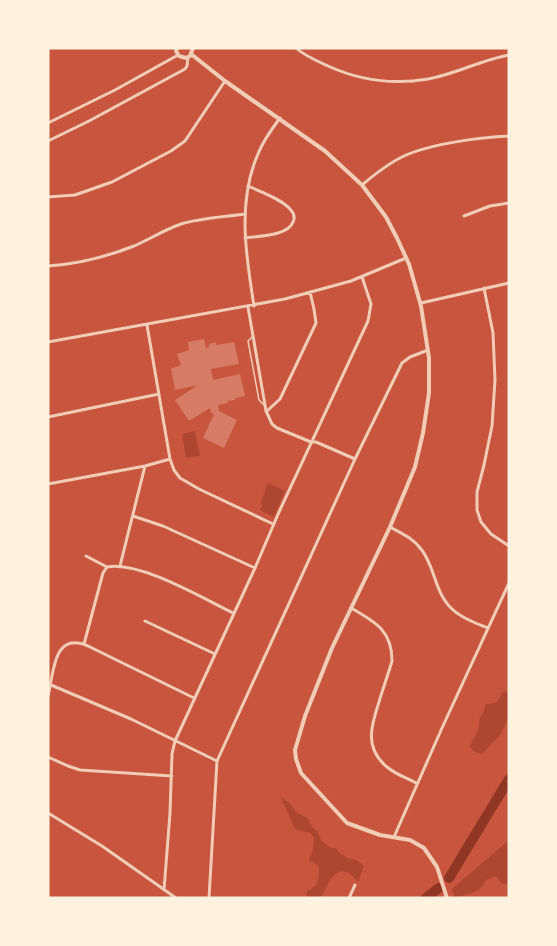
<svg xmlns="http://www.w3.org/2000/svg" width="557" height="946" font-family="Quicksand,sans-serif">
<style>
.green{fill:#ae4732}
.lines{fill:none;stroke-linecap:round;stroke-linejoin:round}
.river{stroke:#8f3625;stroke-width:10}
.building{fill:#d67c66}
.service{stroke:#f1ccb7;stroke-width:1.5}
.minor{stroke:#f1ccb7;stroke-width:3}
.tertiary{stroke:#f1ccb7;stroke-width:4}
</style>
<rect width="100%" height="100%" fill="#c8553d"/>
<!-- green -->
<path class="green" d="M195,431L200,456L186,458L182,434Z
M268,483L285,491L274,517L260,510L262,506L261,502Z
M509,691V717L501,734L482,754L475,752L469,746L476,735L479,726V720L483,713L486,704C494,704 500,702 501,693Z
M280,795L286,801L290,803L296,812L307,818L312,827L317,831L322,841L331,848H336C346,863 354,855 364,866L358,882C339,857 329,881 321,898H309L306,895L307,891C320,885 318,880 319,868L315,863L310,862L309,859L313,850L314,837L310,833L295,829Z
M509,840V883L502,884L496,876L486,880C482,893 467,894 455,898L452,889Z"/>
<g class="lines">
<!-- river -->
<path class="river" d="M449,878L509,779
M426,898L439,888"/>
</g>
<!-- building -->
<path class="building" d="M204,339L206,348L209,347V344L216,342V345L234,342L239,364L211,369L213,380L240,374L245,396L235,398V400L227,401L228,403L218,405L219,411L237,420L224,448L203,438L214,414L211,413L210,408L189,421L175,400L198,385L175,390L171,369L181,365L177,354L189,350L188,342Z"/>
<g class="lines">
<!-- service -->
<path class="service" d="M252,337L248,341L259,400L264,405"/>
<!-- minor -->
<path class="minor" d="M296,48C305,56 317,61 328,66C361,81 393,85 428,79C456,74 481,60 509,55
M48,123L115,90L178,55
M48,141L89,121L185,69L187,66L188,57
M362,185C375,174 389,163 404,156C430,144 481,137 509,136
M48,197L75,195L112,182L171,151L185,141L225,81
M464,216L490,206L509,203
M245,238C258,236 288,236 293,222C295,218 294,213 290,209C281,199 261,192 248,186
M48,266C78,264 106,257 134,246C150,239 164,230 181,224C201,218 224,217 245,214
M484,288L493,333L495,380L492,426L484,465L477,492V510L481,522L491,534L509,546
M421,303L509,283
M254,306C246,256 237,202 258,154C263,141 271,130 280,118
M248,307L266,411L272,424L277,428L311,442H316L355,459
M147,325L170,459L174,470L180,478L199,489L273,524
M48,342L285,299L351,281L406,258
M267,411L280,399L316,323L314,309L310,292
M48,417L159,394
M48,484L145,466L170,459
M133,516L163,526L255,568
M390,527C401,533 413,538 421,549C435,566 434,591 451,608C461,618 476,623 488,628
M86,556L107,567
M120,566L145,466
M351,608C375,622 392,630 392,661C388,675 383,688 379,702C371,726 364,748 387,767C395,774 407,778 416,783
M145,621L215,654
M84,644L103,573L107,567C140,561 202,598 233,613
M51,685L131,719L217,761
M48,696C54,672 53,631 88,646L194,698
M48,757L68,766L80,770L172,776
M48,813L102,846L176,898
M394,837L442,728L509,583
M164,890L170,813L172,754L175,741L255,568L279,512L368,321L371,304L362,277
M209,898L217,761L355,459L402,363L410,357L428,350
M349,898L355,885"/>
<!-- tertiary -->
<path class="tertiary" d="M177,48L176,51L179,56L186,58L190,56L193,48
M191,54L225,81L325,151L362,185L386,217L397,238L409,264L421,306L429,358V393L423,433L415,467L390,527L332,648L305,716L295,750L296,759L301,773L347,823L380,835L410,840L424,848L437,867L447,898"/>
</g>
<!-- border -->
<rect width="557" height="946" fill="none" stroke="#fff3e0" stroke-width="99"/>
</svg>
